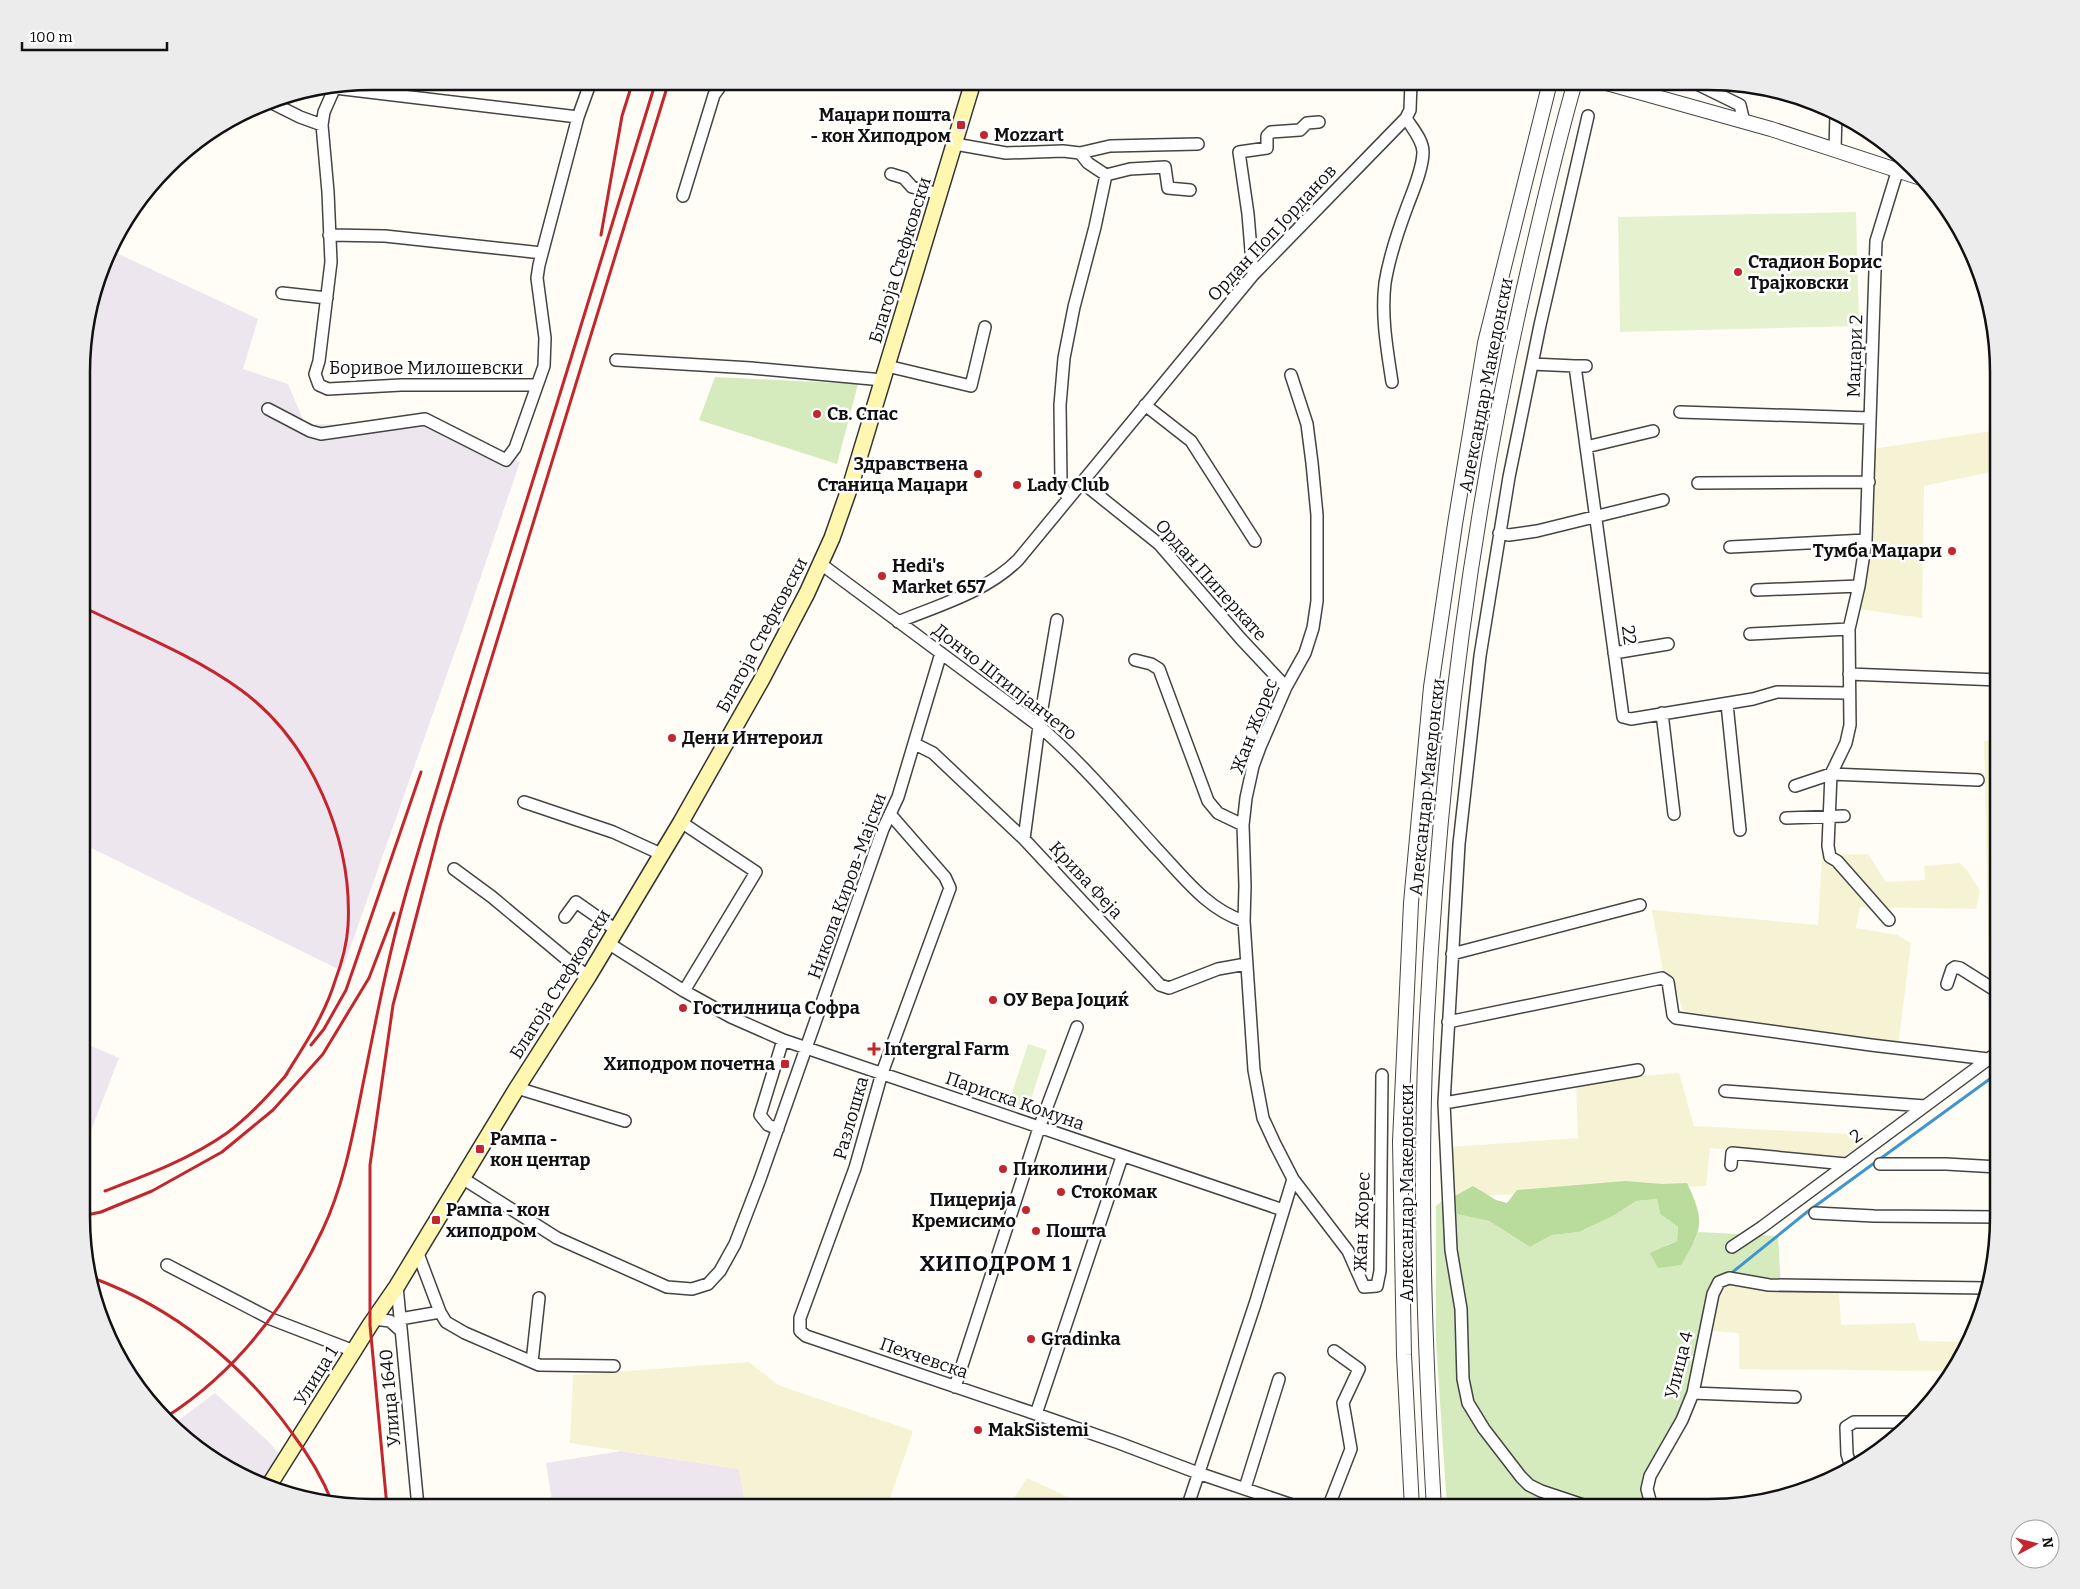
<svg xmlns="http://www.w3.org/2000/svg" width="2080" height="1589" font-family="Bitter,serif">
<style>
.industrial{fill:#eee6ef}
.farmland{fill:#f6f3d4}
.green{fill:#d5ebbd}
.forest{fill:#b9dc9c}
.pitch{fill:#e6f2cf}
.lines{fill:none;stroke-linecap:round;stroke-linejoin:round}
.stream{stroke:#3f96cf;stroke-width:3}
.minor-casing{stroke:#444;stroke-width:14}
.tertiary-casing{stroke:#444;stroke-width:16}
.secondary-casing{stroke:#333;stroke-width:18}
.minor{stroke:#fff;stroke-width:11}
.tertiary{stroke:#fff;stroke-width:14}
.secondary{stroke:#fff6b0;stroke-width:15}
.rail{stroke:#c4262e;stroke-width:3}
.poi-dot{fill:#c4262e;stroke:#fff;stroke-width:2}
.labels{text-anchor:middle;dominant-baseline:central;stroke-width:5;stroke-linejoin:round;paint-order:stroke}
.poi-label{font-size:18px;font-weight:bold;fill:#111;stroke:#fff;text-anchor:start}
.street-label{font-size:18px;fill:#111;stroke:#fff}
.district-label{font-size:22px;font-weight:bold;letter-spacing:1px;fill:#111;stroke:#fff}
.rim{fill:none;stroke:#111;stroke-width:2.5}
</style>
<rect width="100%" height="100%" fill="#fffdf5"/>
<!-- industrial -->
<path class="industrial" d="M112,251L258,319L243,369L288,384L305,424L441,426L520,462L465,623L342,971L83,844L84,334Z
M82,1042L119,1058L82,1154Z
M215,1393L270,1443L287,1464L261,1486L180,1436L172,1425Z
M621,1451L739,1469L746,1507H553L546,1463Z"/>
<!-- farmland -->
<path class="farmland" d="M1998,430L1995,471L1924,486L1922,618L1859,609L1872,449Z
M1999,506V563L1993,552Z
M1998,740V970L1989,972L1984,741Z
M1868,854L1886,882L1925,880L1924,866L1960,863L1967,870L1980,891L1976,909L1860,907L1856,928L1897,935L1911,943L1898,1047L1683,1011L1672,977L1663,971L1652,910L1818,925L1822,855Z
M1679,1073L1694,1126L1869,1135L1847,1160L1710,1148L1706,1186L1447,1197L1449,1147L1578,1138L1576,1081Z
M1719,1285L1839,1290L1841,1325L1915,1323L1919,1341L1968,1342L1950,1371L1739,1369V1333L1713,1331Z
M749,1362L778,1385L913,1431L889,1501L907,1507H746L739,1469L570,1443L573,1375Z
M1027,1478L1090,1507H1008Z"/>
<!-- green -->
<path class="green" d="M715,377L858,384L837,464L699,420Z
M1455,1196L1458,1214L1489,1221L1530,1247L1552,1235L1579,1232L1615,1215L1636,1201L1657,1199L1660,1214L1678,1227L1677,1241L1664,1246L1695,1241L1698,1232L1778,1236L1781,1288L1719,1285L1704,1366L1645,1485V1508H1447L1436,1341V1206L1447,1197Z"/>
<!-- forest -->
<path class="forest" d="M1625,1181L1662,1184L1687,1183C1705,1221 1703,1229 1681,1265L1658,1268L1650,1253L1677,1241L1678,1227L1660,1214L1657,1199L1636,1201L1615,1215L1579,1232L1552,1235L1530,1247L1489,1221L1457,1214L1455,1196L1473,1186L1496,1200L1507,1203L1517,1190Z"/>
<!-- pitch -->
<path class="pitch" d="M1856,212L1859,326L1620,332L1618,217Z
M1028,1044L1047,1050L1028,1108L1009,1102Z"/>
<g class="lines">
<!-- stream -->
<path class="stream" d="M1729,1275L1807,1212L1998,1073
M1645,1500V1508"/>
<defs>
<path id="minor" d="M1693,82L1740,105L1744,122
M335,87L324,112L322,125L328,192L331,262L319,361L315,374L319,385L328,389L401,385H537
M335,88L578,117
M270,102L300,117L322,125
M1588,116L1540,325L1509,477L1480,656L1459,844L1444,1103L1451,1250L1461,1309L1463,1379L1468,1403L1484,1429L1521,1477L1529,1485L1541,1491L1592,1508
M955,144L1006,153L1063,151L1080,153L1110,146L1198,144
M1835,149L1836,114
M1080,153L1088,163L1106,175L1130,169L1165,167L1168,188L1190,190
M891,174L904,178L912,187L939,194
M683,196L714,95L724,81
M329,235L385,236L542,253
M1253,275L1248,214L1239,152L1267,148V136L1271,132L1300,130L1307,123L1319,122
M282,293L327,298
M616,360L751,368L883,380
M1532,364L1575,366
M887,366L971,386L985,327
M1586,366H1575L1623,717L1631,719L1753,699L1777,692L1849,693
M1291,375L1307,424L1312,463L1317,515V601L1313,628L1305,653L1286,687L1260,747L1253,766L1246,798L1243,825L1245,886L1244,921L1254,1070L1263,1118L1275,1144L1293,1179L1348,1251L1364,1287L1377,1286L1380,1271L1382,1075
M1392,382C1387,349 1381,316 1385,283C1389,258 1398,231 1407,207C1413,191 1423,168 1423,152C1423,140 1412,128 1406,118
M1145,405L1191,441L1255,541
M268,409L310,431L321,434L425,419L506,460L515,448L544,366L545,338L537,278L539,265L578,117L591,81
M1680,412L1870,418
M1586,447L1653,431
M1083,483L1159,544L1241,639L1286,687
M1698,483L1869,482
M1068,499L1061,482L1060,405L1064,358L1074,307L1095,227L1106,175
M1499,533L1509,535L1537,531L1663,500
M1730,547L1866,540
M821,564L1039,726C1082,763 1118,806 1156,848C1181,874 1207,910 1244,921
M1757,590L1859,586
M898,622C939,605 986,592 1018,560L1253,275L1406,118L1410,110L1411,82
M1750,634L1849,629
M1614,653L1668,644
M1135,660L1151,664L1159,669L1208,801L1218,813L1243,825
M1849,674L1999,680
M1727,704L1740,830
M1662,713L1674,814
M915,744L933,753L1024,839L1160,985L1169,988L1218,969L1246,964
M1795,786L1831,774L1978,780
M524,802L613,832L661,854
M890,814L945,877L950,888L882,1073L855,1168L800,1318V1331L806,1336L1036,1414L1119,1443L1198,1473L1301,1508
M1786,818L1844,816
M681,822L756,872L684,991
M1024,839L1039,726L1057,620
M454,869L492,897L588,977
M565,917L576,902L616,930
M1889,920L1837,861L1830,857L1828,846L1831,774L1846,743L1850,725L1849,629L1859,586L1866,540L1876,241L1898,169
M608,943L684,991L731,1017L783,1040L1283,1210
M1452,954L1640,905
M1947,984L1952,969L1955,967L1960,968L1998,992
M1448,1022L1662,978L1668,982L1673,1015L1676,1018L1871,1045L1988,1059
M517,1088L625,1121
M1725,1091L1925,1106
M1444,1103L1638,1070
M1997,1114H1998
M778,1129L768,1125L760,1115L783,1040
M1880,1164H1946L1998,1167
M1731,1165L1732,1153L1846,1164
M462,1178L557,1238L667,1287L692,1289L708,1284L720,1271L735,1244L760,1179L883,829L898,797L941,653
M1815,1213L1874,1216L1998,1217
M1732,1247L1762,1227L1998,1052
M417,1251L440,1312L446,1322L465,1333L539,1365L614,1366
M167,1265L271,1319L354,1351
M397,1286L418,1507
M374,1319L390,1321L401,1331
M400,1319L440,1312
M532,1362L539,1298
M955,1387L1039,1128L1077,1027
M1693,1393L1795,1397
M1036,1414L1122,1157
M1851,1467L1847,1454L1846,1427L1854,1422H1909
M1245,1488L1279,1379
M1187,1508L1255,1304L1293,1179
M1328,1508L1351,1449L1343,1403L1359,1369L1334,1351
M1652,1508L1647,1489L1650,1476L1682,1420L1693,1393L1713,1294L1719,1282L1729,1278L1769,1285L1986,1288"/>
<path id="tertiary" d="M1603,82L1771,129L1918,177
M1412,1508L1404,1355L1400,1141L1411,903L1431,687L1455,524L1485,343L1550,82
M1434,1508C1425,1352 1419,1194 1426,1038C1438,787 1467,537 1523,292C1539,222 1555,151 1575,82"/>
<path id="secondary" d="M268,1487L370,1325L397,1286L517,1088L588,977L681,822L762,679L807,593L832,538L852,481L973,82"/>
</defs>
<!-- minor casing -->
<use href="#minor" class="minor-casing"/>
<!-- tertiary casing -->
<use href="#tertiary" class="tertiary-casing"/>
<!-- secondary casing -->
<use href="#secondary" class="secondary-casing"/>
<!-- minor -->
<use href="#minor" class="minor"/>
<!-- tertiary -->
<use href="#tertiary" class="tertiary"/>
<!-- secondary -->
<use href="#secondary" class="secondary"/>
<!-- rail -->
<path class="rail" d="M601,235L622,116L633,81
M83,607C136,633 193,655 241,690C311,741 353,840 348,926C347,943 341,965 335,981C324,1017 303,1047 284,1078
M311,1045L324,1029L346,990L421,772
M105,1191C147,1175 190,1159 227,1133C249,1117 269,1095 287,1074
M82,1216L101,1212L152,1191L222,1152L273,1110L323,1054L369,978L394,913
M93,1278C174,1308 242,1363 292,1433C308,1454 322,1477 332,1502
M166,1417C236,1372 287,1305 322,1231C344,1185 353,1134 363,1084C376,1020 388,956 406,893C459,709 519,528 575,345C602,257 629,169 656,81
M387,1507L370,1325V1165L393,1005L440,826L669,81"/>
</g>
<!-- markers -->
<g class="poi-dot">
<rect x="956" y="120" width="10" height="10" rx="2.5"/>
<circle cx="984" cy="135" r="5"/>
<circle cx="1738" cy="272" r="5"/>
<circle cx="817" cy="414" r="5"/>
<circle cx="978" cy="474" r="5"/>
<circle cx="1017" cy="485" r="5"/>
<circle cx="1952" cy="551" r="5"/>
<circle cx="882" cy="576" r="5"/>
<circle cx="672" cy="738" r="5"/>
<circle cx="993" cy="1000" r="5"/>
<circle cx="683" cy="1008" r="5"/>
<path d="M871.5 1041.5h5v5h5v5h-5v5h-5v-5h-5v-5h5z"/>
<rect x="780" y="1059" width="10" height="10" rx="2.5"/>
<rect x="475" y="1144" width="10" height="10" rx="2.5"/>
<circle cx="1003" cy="1169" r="5"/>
<circle cx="1061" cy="1192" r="5"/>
<circle cx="1026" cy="1210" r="5"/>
<rect x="431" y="1215" width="10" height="10" rx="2.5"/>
<circle cx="1036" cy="1231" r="5"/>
<circle cx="1031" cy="1339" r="5"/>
<circle cx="978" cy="1430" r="5"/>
</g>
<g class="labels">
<!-- poi labels -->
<g class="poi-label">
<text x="951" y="115" text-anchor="end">Маџари пошта<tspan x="951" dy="21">- кон Хиподром</tspan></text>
<text x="994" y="135">Mozzart</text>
<text x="1748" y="262">Стадион Борис<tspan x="1748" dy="21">Трајковски</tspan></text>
<text x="827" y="414">Св. Спас</text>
<text x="968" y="464" text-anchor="end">Здравствена<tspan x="968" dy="21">Станица Маџари</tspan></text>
<text x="1027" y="485">Lady Club</text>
<text x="1942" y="551" text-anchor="end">Тумба Маџари</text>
<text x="892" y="566">Hedi's<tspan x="892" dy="21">Market 657</tspan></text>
<text x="682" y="738">Дени Интероил</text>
<text x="1003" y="1000">ОУ Вера Јоциќ</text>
<text x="693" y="1008">Гостилница Софра</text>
<text x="884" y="1049">Intergral Farm</text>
<text x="775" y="1064" text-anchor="end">Хиподром почетна</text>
<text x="490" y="1139">Рампа -<tspan x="490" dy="21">кон центар</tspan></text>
<text x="1013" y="1169">Пиколини</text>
<text x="1071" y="1192">Стокомак</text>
<text x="1016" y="1200" text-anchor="end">Пицерија<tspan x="1016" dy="21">Кремисимо</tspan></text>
<text x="446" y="1210">Рампа - кон<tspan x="446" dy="21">хиподром</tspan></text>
<text x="1046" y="1231">Пошта</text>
<text x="1041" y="1339">Gradinka</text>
<text x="988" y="1430">MakSistemi</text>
</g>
<!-- street labels -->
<g class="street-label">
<text transform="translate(1272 233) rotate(-47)">Ордан Поп Јорданов</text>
<text transform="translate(900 260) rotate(-73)">Благоја Стефковски</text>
<text transform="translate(1855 356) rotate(-88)">Маџари 2</text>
<text x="426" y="368">Боривое Милошевски</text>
<text transform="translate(1486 385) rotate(-79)">Александар Македонски</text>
<text transform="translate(1211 580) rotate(48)">Ордан Пиперкате</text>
<text transform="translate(762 635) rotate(-62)">Благоја Стефковски</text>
<text transform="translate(1629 635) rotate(82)">22</text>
<text transform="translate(1005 682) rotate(38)">Дончо Штипјанчето</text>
<text transform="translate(1254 726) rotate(-69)">Жан Жорес</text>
<text transform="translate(1427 787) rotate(-84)">Александар Македонски</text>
<text transform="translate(1086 880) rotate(47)">Крива Феја</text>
<text transform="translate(847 886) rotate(-70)">Никола Киров-Мајски</text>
<text transform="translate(560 984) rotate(-58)">Благоја Стефковски</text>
<text transform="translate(1015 1101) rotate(19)">Париска Комуна</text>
<text transform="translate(851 1118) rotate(-74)">Разлошка</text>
<text transform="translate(1856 1136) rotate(-35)">2</text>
<text transform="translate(1407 1193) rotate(-90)">Александар Македонски</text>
<text transform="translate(1362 1222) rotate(-88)">Жан Жорес</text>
<text transform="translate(924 1358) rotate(19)">Пехчевска</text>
<text transform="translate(1679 1365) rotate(-76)">Улица 4</text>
<text transform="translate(316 1376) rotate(-58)">Улица 1</text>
<text transform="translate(390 1398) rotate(-95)">Улица 1640</text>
</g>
<!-- district labels -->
<g class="district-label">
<text x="996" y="1263">ХИПОДРОМ 1</text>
</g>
</g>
<!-- crop -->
<path d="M0 0H2080V1589H0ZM372 90H1708A282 282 0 0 1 1990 372V1217A282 282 0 0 1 1708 1499H372A282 282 0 0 1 90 1217V372A282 282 0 0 1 372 90Z" fill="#ececec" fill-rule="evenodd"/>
<path class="rim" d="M372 90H1708A282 282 0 0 1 1990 372V1217A282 282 0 0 1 1708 1499H372A282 282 0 0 1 90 1217V372A282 282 0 0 1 372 90Z"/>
<!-- north arrow -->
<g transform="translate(2035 1544) rotate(83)"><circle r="24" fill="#ffffff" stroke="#a0a0a0"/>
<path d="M0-4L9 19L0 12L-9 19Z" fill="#c4262e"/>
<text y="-8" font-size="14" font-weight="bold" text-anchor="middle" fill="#111111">N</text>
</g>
<!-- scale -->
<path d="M22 42v8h145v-8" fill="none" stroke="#111111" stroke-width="2.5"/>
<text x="30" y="42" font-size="15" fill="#111111" stroke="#ffffff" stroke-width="4" paint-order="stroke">100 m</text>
</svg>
